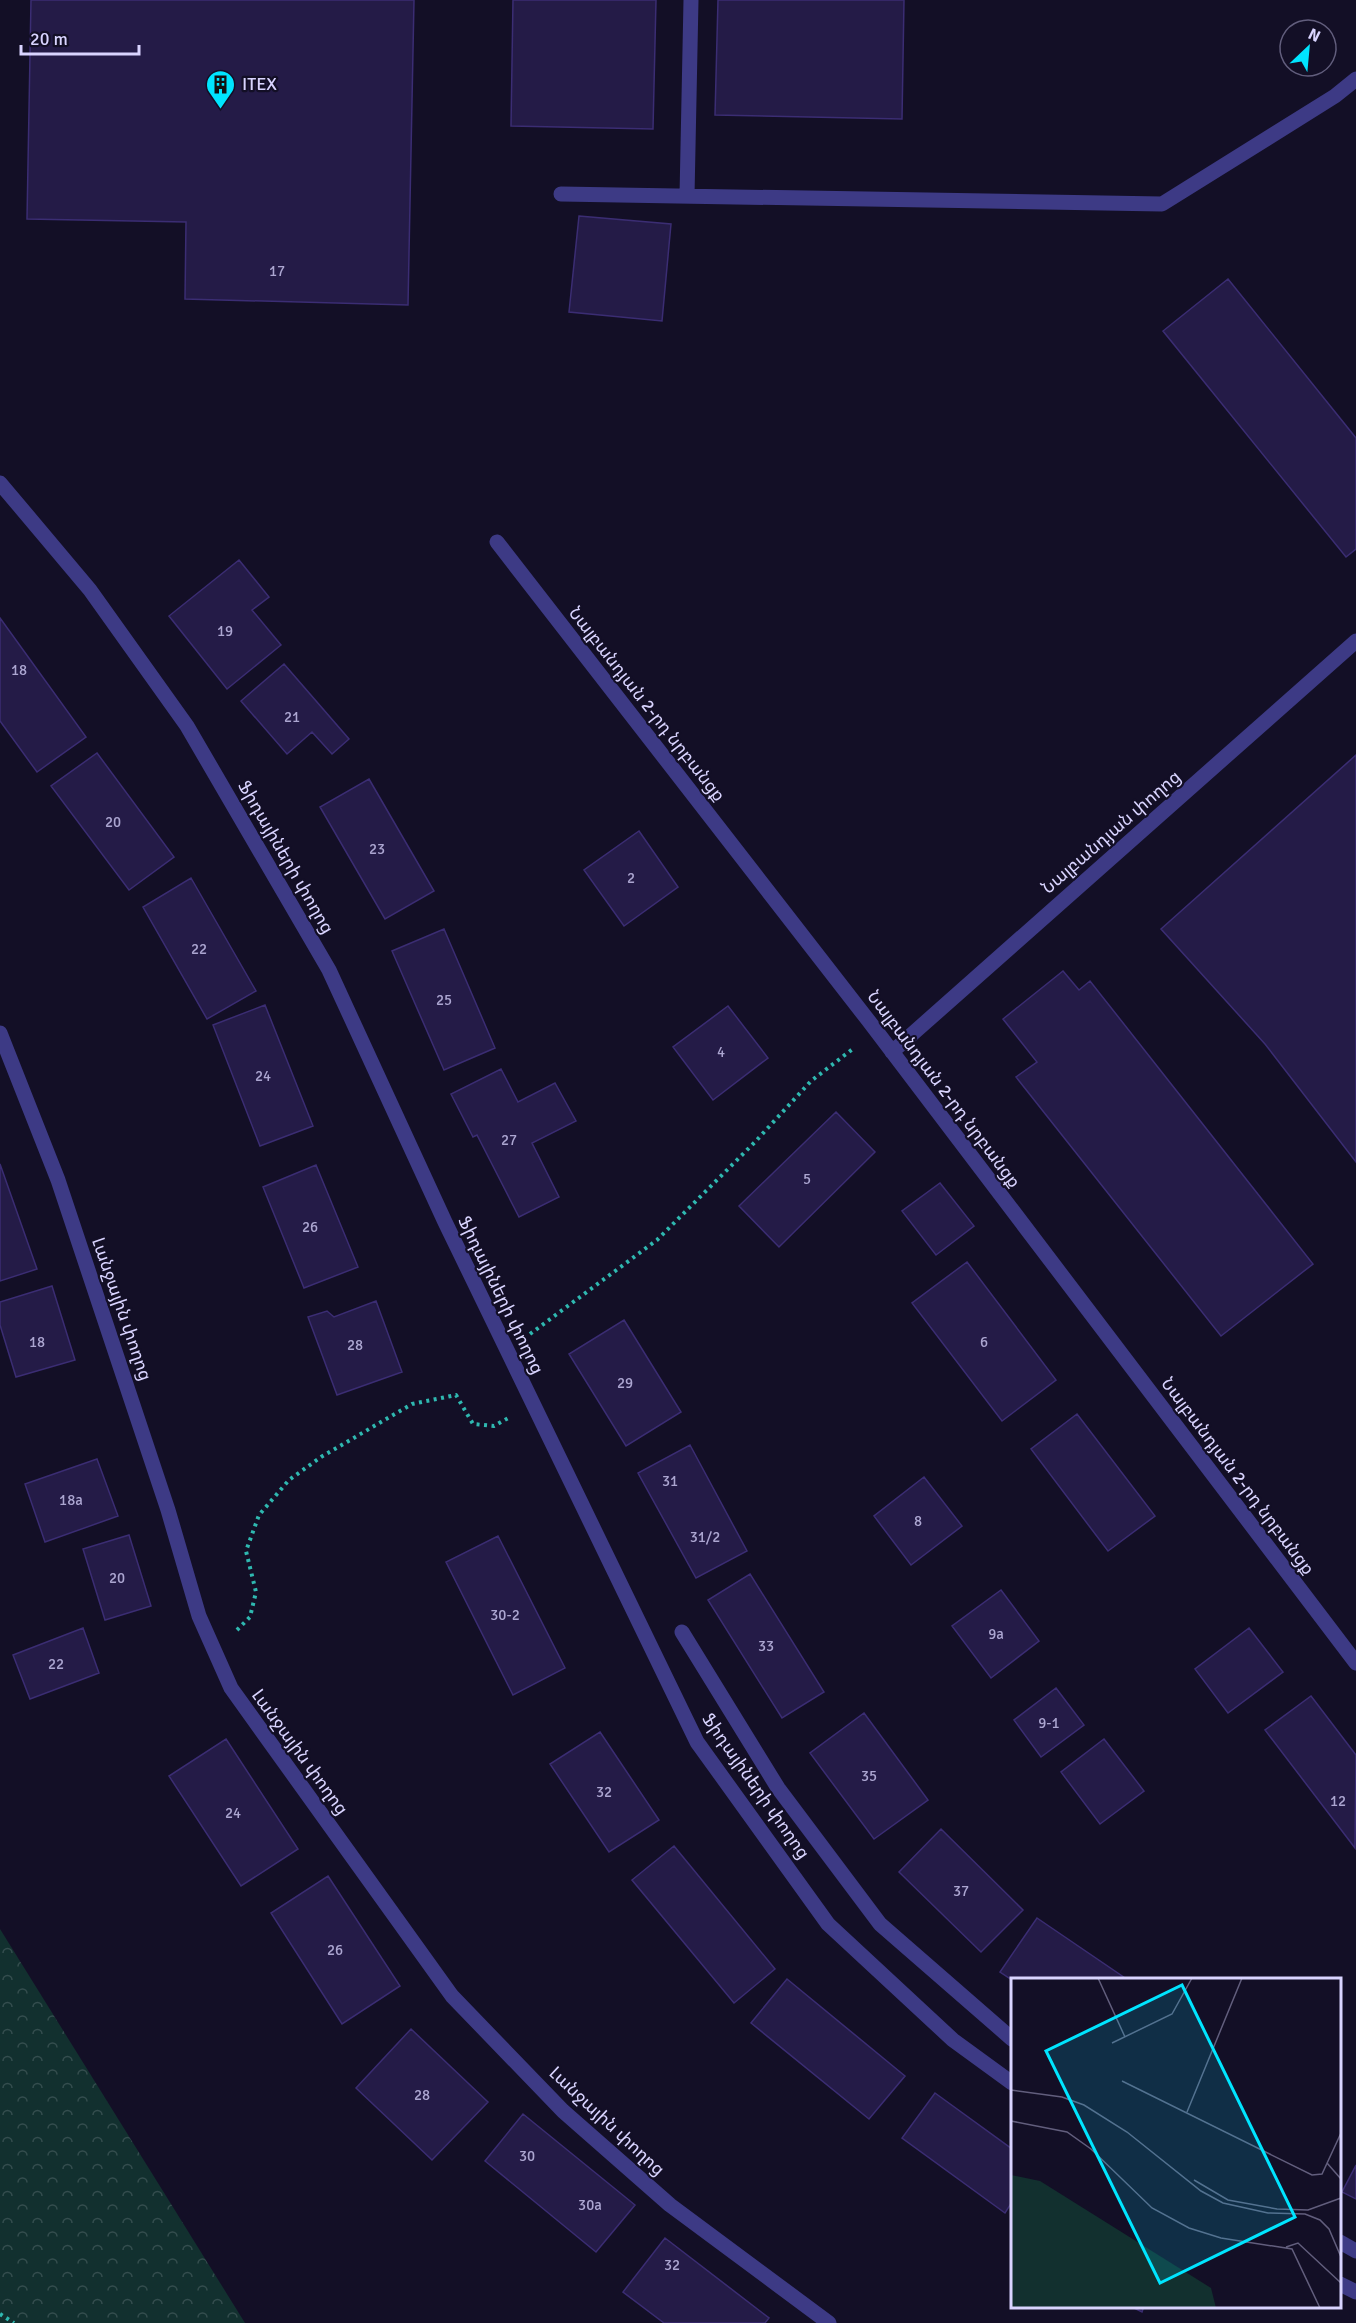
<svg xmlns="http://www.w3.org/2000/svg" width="1356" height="2323" font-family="Signika,'Noto Sans Armenian',sans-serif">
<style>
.forest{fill:url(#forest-crowns)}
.building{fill:#241b47;stroke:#3b2d73;stroke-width:1.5}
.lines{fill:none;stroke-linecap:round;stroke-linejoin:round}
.path{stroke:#2fb8b0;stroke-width:4;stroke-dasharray:3 4.5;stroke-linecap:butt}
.service{stroke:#3d3a85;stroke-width:15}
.minor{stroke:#3d3a85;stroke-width:15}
.labels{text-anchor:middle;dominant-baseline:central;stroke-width:4.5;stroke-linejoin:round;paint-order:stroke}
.number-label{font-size:15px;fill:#aca6d1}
.poi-label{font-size:18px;fill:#d9d4ff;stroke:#130f26;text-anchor:start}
.street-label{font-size:18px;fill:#d9d4ff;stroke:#130f26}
.inset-road{fill:none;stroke:#625e7d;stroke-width:1.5}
.view{fill:#00e5ff;fill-opacity:0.15;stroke:#00e5ff;stroke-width:3}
.inset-edge{fill:none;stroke:#d9d4ff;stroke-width:3}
</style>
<defs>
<pattern id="forest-crowns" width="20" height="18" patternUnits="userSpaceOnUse" patternTransform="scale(1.5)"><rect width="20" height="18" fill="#12302f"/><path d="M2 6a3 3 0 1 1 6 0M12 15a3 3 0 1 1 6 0" fill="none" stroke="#344d4e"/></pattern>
</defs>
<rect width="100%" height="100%" fill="#130f26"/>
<!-- forest -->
<path class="forest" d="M0,1929L245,2323H0Z"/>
<!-- building -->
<path class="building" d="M31,0H414L408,305L185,299L186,222L27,219Z
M513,0H656L653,129L511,126Z
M718,0H904L902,119L715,115Z
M579,216L671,224L662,321L569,312Z
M1228,279L1356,438V549L1346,557L1163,331Z
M239,560L269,597L252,610L281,645L227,689L169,616Z
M0,618L86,737L37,772L0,721Z
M284,664L349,739L332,754L312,732L287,754L241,701Z
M97,753L174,857L129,890L51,786Z
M1356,755V1162L1265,1044L1161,929Z
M369,779L434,891L385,919L320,807Z
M639,831L678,887L624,926L584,870Z
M191,878L256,991L207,1019L143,907Z
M444,929L495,1048L444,1070L392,951Z
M1063,971L1079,990L1090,981L1313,1264L1221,1336L1016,1077L1037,1062L1003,1019Z
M265,1005L313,1126L260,1146L213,1025Z
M728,1006L768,1058L713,1100L673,1047Z
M501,1069L518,1102L555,1083L576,1121L532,1143L559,1197L519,1217L477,1135L473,1137L451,1094Z
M836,1112L875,1152L779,1247L739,1206Z
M0,1164L37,1269L0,1281Z
M316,1165L358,1267L304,1288L263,1187Z
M940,1183L974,1226L936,1255L902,1211Z
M967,1262L1056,1380L1002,1421L912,1303Z
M52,1286L75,1360L16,1377L0,1325V1302Z
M376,1301L402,1372L337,1395L308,1317L327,1311L334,1317Z
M624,1320L681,1412L626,1446L569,1354Z
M1077,1414L1155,1516L1108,1551L1031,1449Z
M690,1445L747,1551L696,1578L638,1473Z
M97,1459L118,1516L45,1542L25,1484Z
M924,1477L962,1526L911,1565L874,1516Z
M129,1535L151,1606L105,1620L83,1549Z
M498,1536L565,1668L513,1695L446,1562Z
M750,1574L824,1692L782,1718L708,1600Z
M1001,1590L1039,1641L991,1678L952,1626Z
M83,1628L99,1673L30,1699L13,1655Z
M1249,1628L1283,1672L1228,1713L1195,1669Z
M1056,1688L1084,1725L1041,1757L1014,1720Z
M1311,1696L1356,1755L1355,1848L1265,1730Z
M864,1713L928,1800L874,1839L810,1753Z
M600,1732L659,1820L609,1852L550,1764Z
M226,1739L298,1849L241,1886L169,1776Z
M1104,1739L1144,1791L1100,1824L1061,1772Z
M941,1829L1023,1910L981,1952L899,1872Z
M674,1846L775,1969L734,2003L632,1880Z
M328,1876L400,1986L342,2024L271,1913Z
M1037,1918L1128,1980H1012L1000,1972Z
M787,1979L905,2076L869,2119L751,2023Z
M411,2029L488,2102L432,2160L356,2088Z
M935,2093L1012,2149V2202L1005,2213L902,2138Z
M523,2114L635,2205L596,2252L485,2161Z
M1356,2165V2199L1342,2192Z
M665,2238L769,2318L765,2323H664L623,2292Z
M1130,2306H1144L1142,2312Z"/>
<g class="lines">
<!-- path -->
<path class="path" d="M530,1334L657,1240L755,1142L811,1081L854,1048
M237,1630L250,1617L256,1592L246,1551L259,1515L289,1480L321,1457L412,1404L456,1395L473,1424L494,1426L510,1417
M0,2314L14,2323"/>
<!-- service -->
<path class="service" d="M561,194L1162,204L1335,96L1356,79
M687,196L691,0
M682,1632L778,1788L880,1924L1012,2039
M1340,2242L1356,2251"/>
<!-- minor -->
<path class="minor" d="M0,483L90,590L187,726L329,970L445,1222L697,1742L828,1924L953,2040L1012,2083
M497,542L868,1020L1356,1663
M0,1033L58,1180L168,1510L199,1616L231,1688L452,1996L563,2111L670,2205L829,2323
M892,1052L1356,641
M1340,2284L1356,2292"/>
</g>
<!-- icons -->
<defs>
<symbol id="building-pin" viewBox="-11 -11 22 30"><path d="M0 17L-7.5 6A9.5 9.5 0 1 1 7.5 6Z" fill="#00e5ff" stroke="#130f26"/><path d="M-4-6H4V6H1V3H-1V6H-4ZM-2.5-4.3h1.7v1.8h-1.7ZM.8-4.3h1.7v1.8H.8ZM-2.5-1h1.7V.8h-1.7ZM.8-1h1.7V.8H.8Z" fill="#111"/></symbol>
</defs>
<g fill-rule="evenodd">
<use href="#building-pin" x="204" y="68" width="33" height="45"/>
</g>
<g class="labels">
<!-- number labels -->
<g class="number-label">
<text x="277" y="271">17</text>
<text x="225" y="631">19</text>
<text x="19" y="670">18</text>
<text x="292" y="717">21</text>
<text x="113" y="822">20</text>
<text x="377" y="849">23</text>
<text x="631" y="878">2</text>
<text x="199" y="949">22</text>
<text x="444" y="1000">25</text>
<text x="721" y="1052">4</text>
<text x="263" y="1076">24</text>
<text x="509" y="1140">27</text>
<text x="807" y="1179">5</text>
<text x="310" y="1227">26</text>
<text x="37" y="1342">18</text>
<text x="984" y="1342">6</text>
<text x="355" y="1345">28</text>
<text x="625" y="1383">29</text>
<text x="670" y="1481">31</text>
<text x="71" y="1500">18a</text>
<text x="918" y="1521">8</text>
<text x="705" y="1537">31/2</text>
<text x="117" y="1578">20</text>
<text x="505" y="1615">30-2</text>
<text x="996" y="1634">9a</text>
<text x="766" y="1646">33</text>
<text x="56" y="1664">22</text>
<text x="1049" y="1723">9-1</text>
<text x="869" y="1776">35</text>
<text x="604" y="1792">32</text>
<text x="1338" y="1801">12</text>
<text x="233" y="1813">24</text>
<text x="961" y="1891">37</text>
<text x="335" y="1950">26</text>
<text x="422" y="2095">28</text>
<text x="527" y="2156">30</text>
<text x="590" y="2205">30a</text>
<text x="672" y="2265">32</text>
</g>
<!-- poi labels -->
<g class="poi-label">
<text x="242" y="84">ITEX</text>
</g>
<!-- street labels -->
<g class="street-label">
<text transform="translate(647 704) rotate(52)">Նալբանդյան 2-րդ նրբանցք</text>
<text transform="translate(1111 832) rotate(-41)">Նալբանդյան փողոց</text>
<text transform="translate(286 857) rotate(60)">Ֆիդայիների փողոց</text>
<text transform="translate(944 1089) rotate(53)">Նալբանդյան 2-րդ նրբանցք</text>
<text transform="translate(501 1295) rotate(64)">Ֆիդայիների փողոց</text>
<text transform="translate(122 1309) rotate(71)">Լանջային փողոց</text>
<text transform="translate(1238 1476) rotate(53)">Նալբանդյան 2-րդ նրբանցք</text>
<text transform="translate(300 1752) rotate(54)">Լանջային փողոց</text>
<text transform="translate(756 1786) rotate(55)">Ֆիդայիների փողոց</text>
<text transform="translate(607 2121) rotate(43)">Լանջային փողոց</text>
</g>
</g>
<!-- overview -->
<g transform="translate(1011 1978)">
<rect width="330" height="330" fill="#130f26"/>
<path d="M0,197L29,203L200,310L205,330H0Z" fill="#12302f"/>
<path class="inset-road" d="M87,0L114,59M101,65L161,36L181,0M111,103L301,197L311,196L330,155M0,112L51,119L73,127L116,154L190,213L212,225L257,235L294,236L309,242L318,251L330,279M176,134L231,0M0,143L56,154L80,171L141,230L178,250L210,260L281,271L309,330M316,185L330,201M183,202L217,222L266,231L297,232L330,220M275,269L287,265L330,305"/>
<path class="view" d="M171,7L284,239L149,305L35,73Z"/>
<rect width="330" height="330" class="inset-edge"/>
</g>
<!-- north arrow -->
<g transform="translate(1308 48) rotate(26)"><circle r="28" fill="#130f26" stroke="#625e7d" stroke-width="1.5"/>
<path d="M0-4.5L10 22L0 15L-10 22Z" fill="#00e5ff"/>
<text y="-9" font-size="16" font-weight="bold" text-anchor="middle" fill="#d9d4ff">N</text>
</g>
<!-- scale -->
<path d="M21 45v9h118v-9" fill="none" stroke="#d9d4ff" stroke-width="3"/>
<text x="30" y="45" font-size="18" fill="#d9d4ff" stroke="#130f26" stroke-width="4.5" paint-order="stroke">20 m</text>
</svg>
